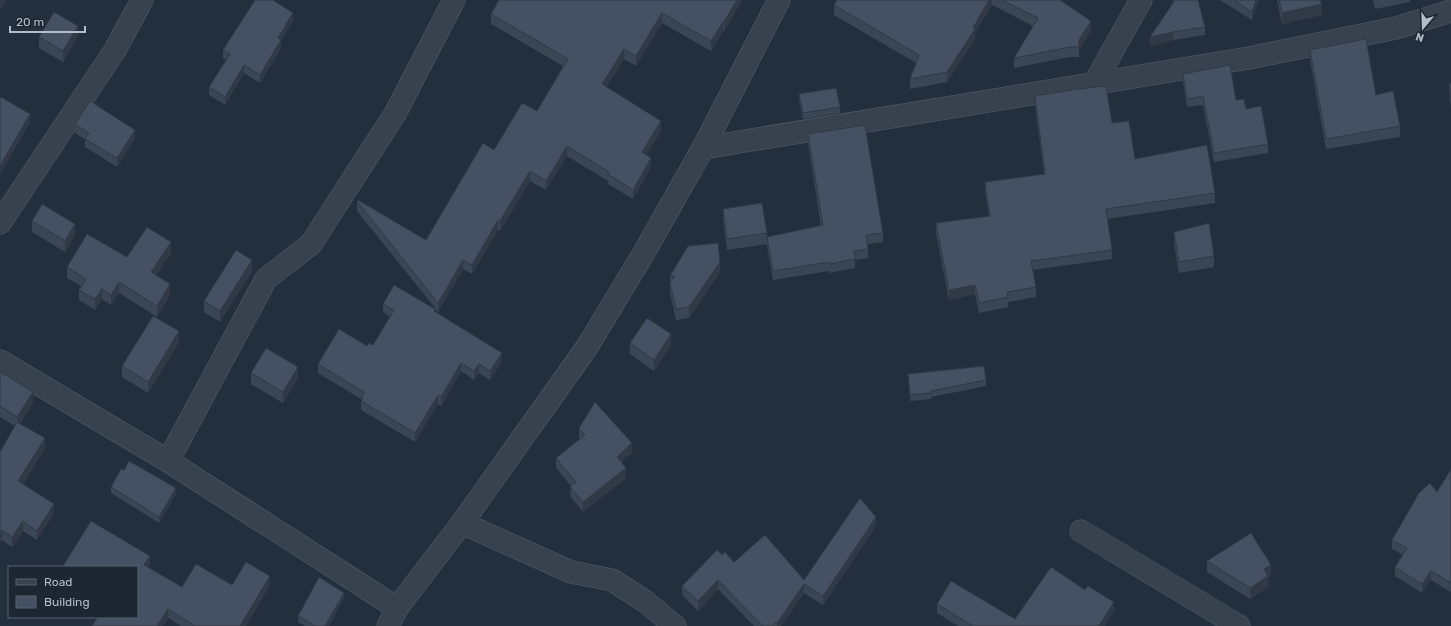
<svg xmlns="http://www.w3.org/2000/svg" width="1451" height="626" font-family="Rubik,sans-serif">
<style>
.lines{fill:none;stroke-linecap:round;stroke-linejoin:round}
.street-casing{stroke:#565f6c;stroke-width:23}
.street{stroke:#38414e;stroke-width:22}
.wall{fill:#3b4654}
.shaded-wall{fill:#303945}
.building{fill:#455162;stroke:#303945}
</style>
<rect width="100%" height="100%" fill="#242f3e"/>
<g class="lines">
<defs>
<path id="street" d="M1094,84L1141,0
M703,148L1249,58L1396,28L1451,11
M0,223L115,50L142,0
M0,361L168,461L266,279L311,244L396,112L454,0
M168,461L397,608
M462,523L571,572L612,580L646,602L675,626
M1081,531L1239,626
M388,626L397,608L462,523L587,347L645,251L703,148L779,0"/>
</defs>
<!-- street casing -->
<use href="#street" class="street-casing"/>
<!-- street -->
<use href="#street" class="street"/>
</g>
<!-- wall -->
<path class="wall" d="M742,0L724,32L723,31L711,51L662,23L636,66L624,59L606,87L661,131L646,155L651,167L633,199L608,184V181L567,156L546,190L530,181L500,231L498,230L472,274L463,269L438,312L435,309V312L502,361L490,380L479,373L474,380L461,371L441,406L438,404L415,442L361,410V399L318,373V364L367,346L373,345L390,317L383,312V304L435,308L357,211V201L426,240L494,150L537,111L563,66L491,24V14Z
M837,0H1060L1091,30L1079,50V57H1070L1014,68V58L1033,26L992,5L975,33V39L947,82L910,89V79L916,63L834,15V5Z
M1173,0H1198L1205,27V35L1173,40L1150,46L1173,2Z
M1220,0H1259L1252,20Z
M1277,0H1320L1322,15L1282,24Z
M1373,0H1410V2L1375,9Z
M293,21L286,32V34L281,41V49L260,83L244,73L225,105L209,95V87L226,60L223,58V50Z
M78,36L63,62L39,48V37Z
M1310,50L1376,95L1400,126V137L1326,149L1310,60Z
M1183,74L1236,100L1246,109L1268,144V153L1214,162L1203,105L1187,107L1183,82Z
M1451,83V108L1449,93V84Z
M799,94L840,107V113L803,119L799,100Z
M1035,96L1112,123L1135,159L1215,193V203L1107,219L1112,250V259L1032,270L1036,287V297L1008,302V307L979,313L975,294L949,300L936,233V223L989,216L985,191V182L1044,174L1035,106Z
M75,124L135,138L117,167L85,147V139L75,133Z
M808,134L883,233V242L867,244L868,249V258L855,260V268L829,273V271L773,280L767,246V237L821,226L808,143Z
M723,209L767,233V244L727,250L723,220Z
M32,221L75,235L65,252L32,232Z
M1174,232L1214,256V267L1179,273L1174,243Z
M171,253L156,275L170,295L157,317L119,293L111,305L102,299L95,310L79,300V290L81,286L67,278V267L127,257Z
M252,271L220,322L204,312V301Z
M720,272L689,318L676,320L670,293V276Z
M179,342L148,393L122,377V366Z
M630,343L671,345L654,371L630,354Z
M0,373L33,403L20,424L45,448L23,484L54,513L37,540L23,531L12,547L2,540L0,542V452L15,426L0,417Z
M251,373L298,378L283,403L251,384Z
M908,374L986,380V386L931,397V399L910,401Z
M579,428L632,453L621,462L626,478L583,512L570,496L571,486L556,468V458L580,439L579,438Z
M1451,469V592L1431,580L1422,593L1395,576V567L1403,555L1392,549V540L1437,492Z
M111,487L176,494L159,523L111,493Z
M876,526L823,605L804,593L781,626H754L718,589L698,611L682,595V586L722,555L734,562L804,580Z
M1207,561L1271,576L1268,577V587L1250,599L1207,572Z
M150,565L148,567L182,587L232,585H270L246,626H181L168,618L137,567H63V566Z
M344,598L329,626H305L298,622V616Z
M937,604L1015,619L1114,611L1105,626H958L937,613Z"/>
<!-- shaded-wall -->
<path class="shaded-wall" d="M0,0H7L0,10Z
M737,0H742L724,32V22Z
M989,0H992V5L975,33V39L947,82V72Z
M1256,0H1259L1252,20V12Z
M1322,4V15L1282,24V13Z
M293,13V21L286,32V34L281,41V49L260,83V75L285,25Z
M662,13V23L636,66V56Z
M1091,21V30L1079,50V40Z
M723,22V31L711,51V41Z
M78,26V36L63,62V51Z
M1173,32V40L1150,46V37Z
M624,49V59L602,94V84Z
M244,65V73L225,105V97Z
M30,114V123L0,174V166Z
M661,121V131L642,162V152Z
M135,130V138L117,167V158Z
M567,146V156L546,190V181Z
M651,158V167L633,199V190Z
M530,171V181L500,231V221Z
M498,220V230L472,274V265Z
M75,224V235L65,252V241Z
M171,242V253L151,283V272Z
M252,260V271L220,322V311Z
M463,260V269L438,312V303Z
M720,262V272L689,318V307Z
M119,282V293L111,305V295Z
M170,284V295L157,317V306Z
M975,285V294L949,300V290Z
M102,289V299L95,310V299Z
M179,331V342L148,393V382Z
M671,334V345L654,371V360Z
M502,353V361L490,380V371Z
M461,363V371L441,406V397Z
M479,364V373L474,380V371Z
M298,367V378L283,403V392Z
M33,392V403L17,428V417Z
M438,395V404L415,442V433Z
M45,438V448L18,491V481Z
M632,443V453L617,466V457Z
M626,468V478L583,512V502Z
M176,488V494L159,523V517Z
M54,504V513L37,540V531Z
M876,517V526L823,605V596Z
M23,521V531L12,547V537Z
M2,530V540L0,542V533Z
M150,556V565L144,574V565Z
M1271,565V576L1268,577V587L1250,599V588L1264,569Z
M1431,571V580L1422,593V584Z
M270,576V585L246,626H240Z
M718,580V589L698,611V601Z
M804,584V593L781,626H777V623Z
M344,593V598L329,626H325Z
M1114,602V611L1105,626H1099Z
M168,609V618L163,626H157Z"/>
<!-- building -->
<path class="building" d="M255,0H273L293,13L285,25H286L278,38L281,40L260,75L244,65L225,97L209,87L230,54L223,50Z
M499,0H737L724,22H723L711,41L662,13L636,56L624,49L602,84L661,121L642,152L651,158L633,190L608,174L609,172L567,146L546,181L530,171L500,221L498,220L472,265L463,260L438,303L357,201L358,200L426,240L483,143L494,150L522,103L537,111L568,59L491,14Z
M837,0H989L973,28L975,29L947,72L910,79L919,55L834,5Z
M1002,0H1060L1091,21L1079,40V47H1070L1014,58L1038,18Z
M1175,0H1198L1205,27L1173,32L1150,37Z
M1234,0H1256L1252,12Z
M1279,0H1320L1322,4L1282,13Z
M54,12L78,26L63,51L39,37Z
M1366,39L1376,95L1393,91L1400,126L1326,139L1310,50Z
M1230,65L1236,100L1244,99L1246,109L1261,106L1268,144L1214,153L1203,96L1187,99L1183,74Z
M1451,83V98L1449,84Z
M1106,86L1112,123L1129,121L1135,159L1207,145L1215,193L1106,209L1112,250L1031,261L1036,287L1007,292L1008,297L979,303L975,285L949,290L936,223L990,216L985,182L1045,174L1035,96L1078,89Z
M836,88L840,107L803,113L799,94Z
M1,97L30,114L0,166V99Z
M90,101L135,130L117,158L85,139L89,133L75,124Z
M865,125L883,233L866,235L868,249L854,251L855,259L829,264V262L773,271L767,237L823,225L808,134Z
M762,203L767,233L727,239L723,209Z
M42,204L75,224L65,241L32,221Z
M1209,223L1214,256L1179,262L1174,232Z
M147,227L171,242L151,272L170,284L157,306L119,282L111,295L102,289L95,299L79,290L86,279L67,267L87,234L127,257Z
M718,243L720,262L689,307L676,309L670,283L675,276H670L688,246Z
M236,250L252,260L220,311L204,301Z
M394,285L435,309L434,311L502,353L490,371L479,364L474,371L461,363L441,397L438,395L415,433L361,401L363,399L361,398L364,392L318,364L339,329L367,346L369,343L373,345L394,310L383,304Z
M153,316L179,331L148,382L122,366Z
M647,318L671,334L654,360L630,343Z
M266,348L298,367L283,392L251,373Z
M984,366L986,380L931,391V393L910,395L908,374Z
M1,372L33,392L17,417L0,406V373Z
M595,402L632,443L617,457L626,468L583,502L570,487L576,482L556,458L585,435L579,428Z
M17,422L45,438L18,481L54,504L37,531L23,521L12,537L2,530L0,533V452Z
M129,461L176,488L159,517L111,487L121,469L124,470Z
M1451,469V583L1431,571L1422,584L1395,567L1407,548L1392,540L1419,493L1430,483L1437,492Z
M860,498L876,517L823,596L804,584L777,623L775,622L773,626H763L718,580L698,601L682,586L717,550L722,555L725,552L734,562L765,535L804,580Z
M91,521L150,556L144,565L182,587L196,564L232,585L246,562L270,576L240,626H195L168,609L157,626H92L98,617H137V567H65L63,566Z
M1251,533L1271,565L1264,569L1268,576L1250,588L1207,561Z
M1051,567L1085,590L1088,586L1114,602L1099,626H973L937,604L951,581L1015,619Z
M319,577L344,593L325,626H315L298,616Z"/>
<!-- legend -->
<rect x="8" y="566" width="130" height="52" fill="#1d2633" stroke="#59626f"/>
<rect x="16" y="579" width="20" height="6" fill="#38414e" stroke="#59626f"/>
<text x="44" y="586" font-size="12" fill="#b4bcc9">Road</text>
<rect x="16" y="596" width="20" height="12" fill="#455162" stroke="#59626f"/>
<text x="44" y="606" font-size="12" fill="#b4bcc9">Building</text>
<!-- north arrow -->
<g transform="translate(1423 28) rotate(199)" stroke="#1d2633" stroke-width="3" paint-order="stroke">
<path d="M0-3L7 15L0 10L-7 15Z" fill="#b4bcc9"/>
<text y="-6" font-size="11" font-weight="bold" text-anchor="middle" fill="#b4bcc9">N</text>
</g>
<!-- scale -->
<path d="M10 26v6h75v-6" fill="none" stroke="#b4bcc9" stroke-width="2"/>
<text x="16" y="26" font-size="12" fill="#b4bcc9" stroke="#1d2633" stroke-width="3" paint-order="stroke">20 m</text>
</svg>
